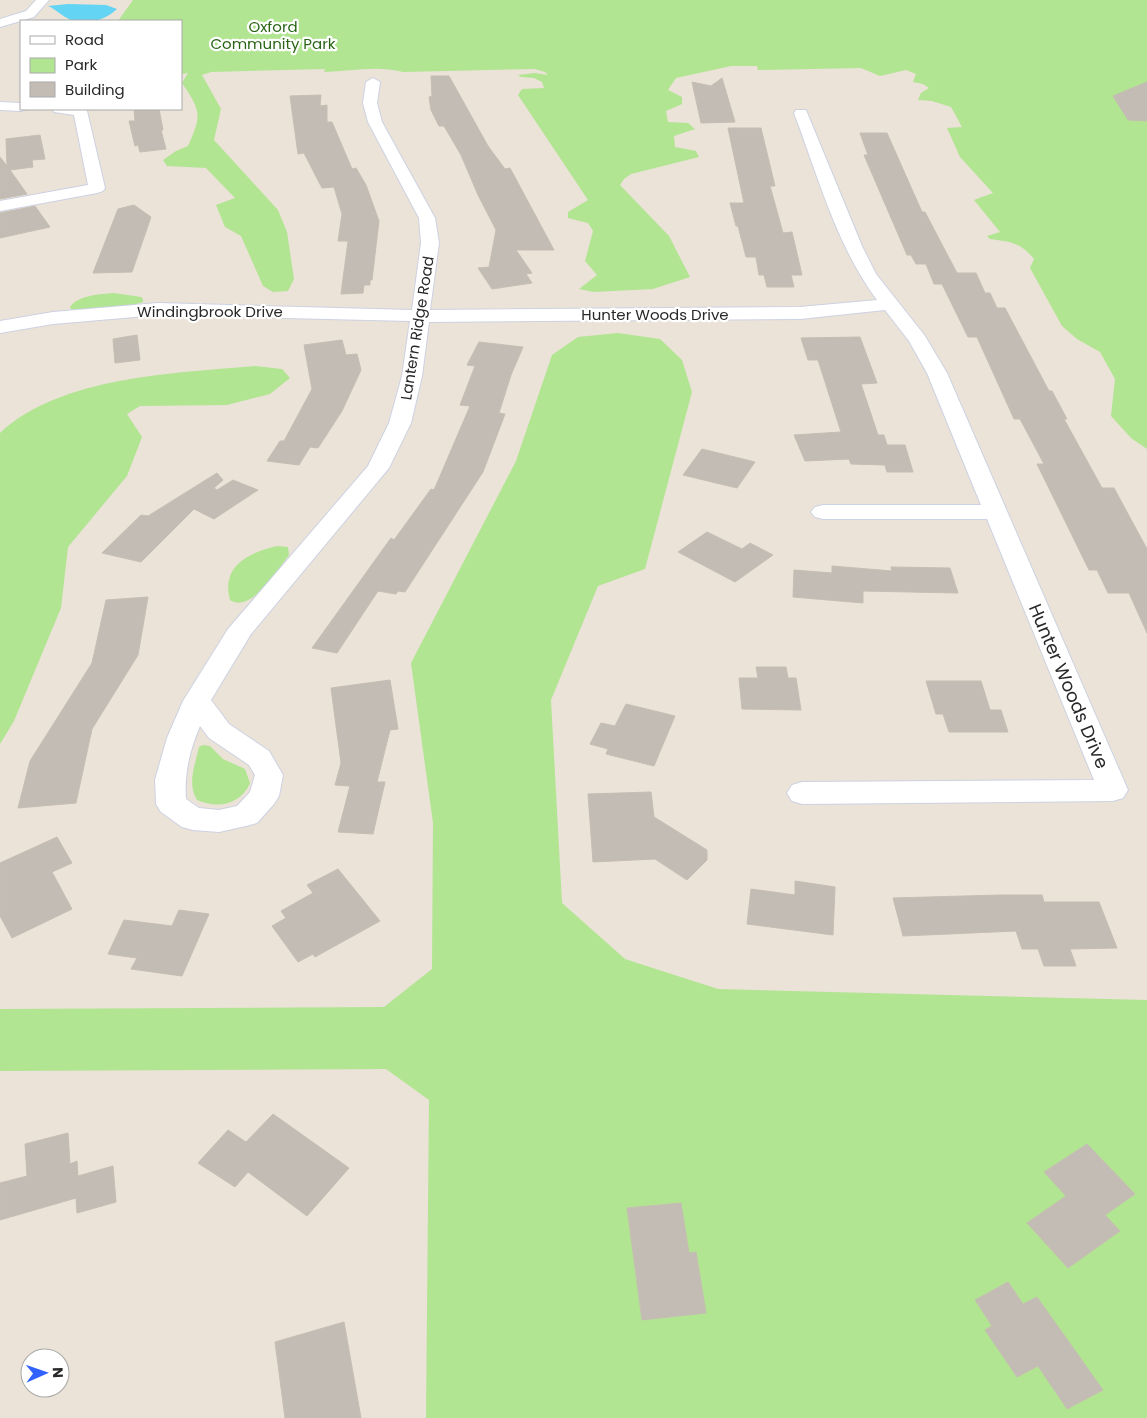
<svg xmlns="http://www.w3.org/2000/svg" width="1147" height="1418" font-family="Poppins,sans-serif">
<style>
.green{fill:#b1e591}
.water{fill:#64d4f4}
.building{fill:#c3bcb5;stroke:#c6beb2}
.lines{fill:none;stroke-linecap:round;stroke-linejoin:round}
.minor-casing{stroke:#cdd2e2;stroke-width:2}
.minor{fill:#fff;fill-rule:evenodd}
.labels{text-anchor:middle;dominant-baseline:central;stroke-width:4.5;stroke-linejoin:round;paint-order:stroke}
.far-park-label{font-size:15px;fill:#2a6616;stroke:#fff}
.far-street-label{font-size:15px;fill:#282828;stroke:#fff}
.street-label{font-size:18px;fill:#282828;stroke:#fff}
</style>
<rect width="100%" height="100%" fill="#ebe2d8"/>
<!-- green -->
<path class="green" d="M133,0H1147V449L1131,438L1111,416L1115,379L1100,352L1077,339L1062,326L1030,268L1034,259C1020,242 1011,242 990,239L987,236L1000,232L974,200L993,193L960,157L947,128L962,127L951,107L932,101L918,100L921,93L929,88L923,84L913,82L916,74L906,70L880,76L861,68L758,70L757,66H731L676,78L668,90L682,97V104L666,111L668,122L688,123L695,129L674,136L675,147L696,151L699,157L631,174L624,179L620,185L669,236L690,277L653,289L594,292L579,289L597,275L585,261L593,231L588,223L568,218V212L588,200L518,95L522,89L544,88L542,82L534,78L521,77L518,75L535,73L548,75L545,72L535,69L403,72C377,65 351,71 324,72L325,69L211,72L202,75L221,109L214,140L278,210L287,232L294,279L288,291L273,292L263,286L241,236L225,227L216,205L235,198L206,168L167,166L163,160L176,151L188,146C202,115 201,111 182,83L188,73L181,74V21H118Z
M114,293L141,297L143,299V302L133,305L78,310L71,309L70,307C78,295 101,294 114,293Z
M618,333L660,339L682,360L692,392L645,569L598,586L551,700L562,903L625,959L718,989L1147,1000V1418H426L429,1100L386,1069L0,1071V1009L384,1007L432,969L433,823L411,663L516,461L552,355L578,337Z
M255,366L282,369L290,378L270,394L227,405L140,406L127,414L142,437L127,476L68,547L61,608L14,721L0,744V433C61,376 176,373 255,366Z
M277,546L288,547L289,555C277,570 251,614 230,600C221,566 248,553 277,546Z
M203,745L210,746L223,759L245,769L250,783C241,805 217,809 197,800C187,784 195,765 199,747Z"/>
<!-- water -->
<path class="water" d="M68,4L106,5L117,9C106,20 85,26 71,20C61,16 56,9 48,6Z"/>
<!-- building -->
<path class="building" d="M431,76H449L488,146L505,169L510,168L554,250H516L532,273L526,274L532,283L492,289L478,268L489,267L496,230L478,195L461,155L444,126H439L431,110L429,97L432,96Z
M722,78L735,122L701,123L692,82L711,86Z
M1147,82V121L1128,120L1113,96Z
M321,95L320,106L327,105V122H332L352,169L356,168L366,185L379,221L372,280H370V285H364L363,293L341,294L348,241H338L342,214L334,187L322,188L304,153L298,154L290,96Z
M134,109H159L163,130H161L166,149L140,152L138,145L135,146L129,121H135Z
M728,128H761L775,186H770L783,233L792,232L802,275H791L794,287H767L764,275H759L756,257H746L738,226H736L730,203H744Z
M860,133H887L922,212H925L957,273H976L985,293H990L997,308H1005L1049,391H1052L1067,419H1064L1102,488H1114L1147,549V633L1129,593H1108L1097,570H1089L1037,464H1044L1020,419H1014L977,337H968L942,284H934L926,264H916L911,255H907L864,155H868Z
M40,135L45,159L32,160L33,167L10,170L27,194L0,199V157L7,166L6,139Z
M134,205L151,217L132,272L93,273L118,209Z
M35,206L50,227L0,238V213Z
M137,335L140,360L115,363L113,339Z
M860,337L877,383L861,384L878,435H884L887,445H905L913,472H887L885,465L851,464L849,459L805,461L794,435L841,432L818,360H808L801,338Z
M342,340L346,355L357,354L361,370L342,411L318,448L310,447L299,465L267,461L280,441H284L312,389L304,345Z
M479,342L523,347L511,375L499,413L505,414L483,472L405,592L398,591L396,594L378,591L337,653L312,648L391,538L394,540L431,489L434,490L470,406L460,405L475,366L467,365Z
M702,449L755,462L737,488L683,475Z
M217,473L223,480L214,488L217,490L233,480L258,490L214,519L194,509L141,562L102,553L141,515L148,516Z
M707,532L742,549L750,543L773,555L735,582L678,552Z
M832,566L892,571L891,567L950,568L958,593L863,591V603L793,597L794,570L832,573Z
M148,597L138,655L92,729L76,803L18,808L30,761L92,663L106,600Z
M756,667H786L788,678H796L801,710L742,709L739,678H758Z
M390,680L398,729L390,730L377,782H385L373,834L338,832L350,786L335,785L341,763L331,688Z
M926,681H981L990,710H1001L1008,732H949L943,714H936Z
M626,704L675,716L654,766L606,754L608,749L590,744L601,723L615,726Z
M651,792L654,817L707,850V860L687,880L655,859L593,862L588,794Z
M57,837L72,863L52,872L72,909L12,938L0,916V863Z
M338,869L380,921L315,957L313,954L298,962L272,926L286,918L281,911L313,893L307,885Z
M795,881L835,887L833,935L747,924L751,889L795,895Z
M1000,895H1042L1044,902H1099L1117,948L1070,949L1076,966H1044L1038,949H1022L1016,931L903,936L893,898Z
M179,910L209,914L182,976L131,969L137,958L108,954L124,920L172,926Z
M273,1114L349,1168L307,1216L248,1172L235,1187L198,1163L228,1130L246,1142Z
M68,1133L70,1164L77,1161L78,1176L113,1166L116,1202L77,1213L76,1198L0,1220V1183L27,1176L25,1144Z
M1087,1144L1135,1194L1105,1215L1120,1231L1068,1268L1027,1223L1066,1196L1044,1172Z
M681,1203L689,1253L696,1252L706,1313L642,1320L627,1208Z
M1008,1282L1023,1304L1037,1297L1103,1390L1067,1409L1038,1366L1017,1377L985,1330L992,1326L975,1300Z
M344,1322L361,1418H285L275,1342Z"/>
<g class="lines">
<defs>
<path id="minor" d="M36,0H49L34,17L0,27V19L26,11Z
M373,78L380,82L377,103L382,122L435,218L439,243L430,310L800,307L877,300C836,245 818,176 794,113L796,110H806L862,246L876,274L925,336L947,373L1128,790L1123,798L1113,801L802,804L792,801L787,793L792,785L802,782L1094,780L987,519H823L815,517L811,512L815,507L823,505H981L927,373L909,341L885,310L800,319L429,322L422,376L411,423L389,468L251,634L211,700L229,724L269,751L283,775L279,796L274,804L257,823L246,826L219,832L193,830L182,827L161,812L156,804L155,780L167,738L183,701L228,629L368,466L389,423L402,376L410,321L158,315L53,324L0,333V321L53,312L158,303L412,310L421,243L419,218L368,122L363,103L366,82ZM200,726L209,738L249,765L255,775L250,792L237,806L219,810L199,808L186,799C184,774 190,749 200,726Z
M0,102L21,103V109H27L21,111L0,110Z
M52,109H86L87,111L105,188L103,191L97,193L0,211V201L88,185L74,115L54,112Z"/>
</defs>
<!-- minor casing -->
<use href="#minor" class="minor-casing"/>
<!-- minor -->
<use href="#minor" class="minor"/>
</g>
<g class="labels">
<!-- far-park labels -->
<g class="far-park-label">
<text x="273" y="26">Oxford<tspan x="273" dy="17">Community Park</tspan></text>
</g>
<!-- far-street labels -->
<g class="far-street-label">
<text x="210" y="311">Windingbrook Drive</text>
<text x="655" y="314">Hunter Woods Drive</text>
<text transform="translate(417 328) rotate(-81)">Lantern Ridge Road</text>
</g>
<!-- street labels -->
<g class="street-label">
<text transform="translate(1069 686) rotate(67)">Hunter Woods Drive</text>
</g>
</g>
<!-- legend -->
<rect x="20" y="20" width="162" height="90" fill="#ffffff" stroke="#a9a9a9"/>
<rect x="30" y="36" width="25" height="8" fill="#ffffff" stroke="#a9a9a9"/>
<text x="65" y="45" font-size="15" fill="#282828">Road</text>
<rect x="30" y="58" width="25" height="15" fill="#b1e591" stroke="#a9a9a9"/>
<text x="65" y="70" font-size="15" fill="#282828">Park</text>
<rect x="30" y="82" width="25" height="15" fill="#c3bcb5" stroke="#a9a9a9"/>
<text x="65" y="95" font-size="15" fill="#282828">Building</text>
<!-- north arrow -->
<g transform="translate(45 1373) rotate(88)"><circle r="24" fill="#ffffff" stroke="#a9a9a9"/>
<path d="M0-4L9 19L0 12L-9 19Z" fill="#3161ff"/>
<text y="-8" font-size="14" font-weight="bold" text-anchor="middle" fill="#282828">N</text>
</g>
</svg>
